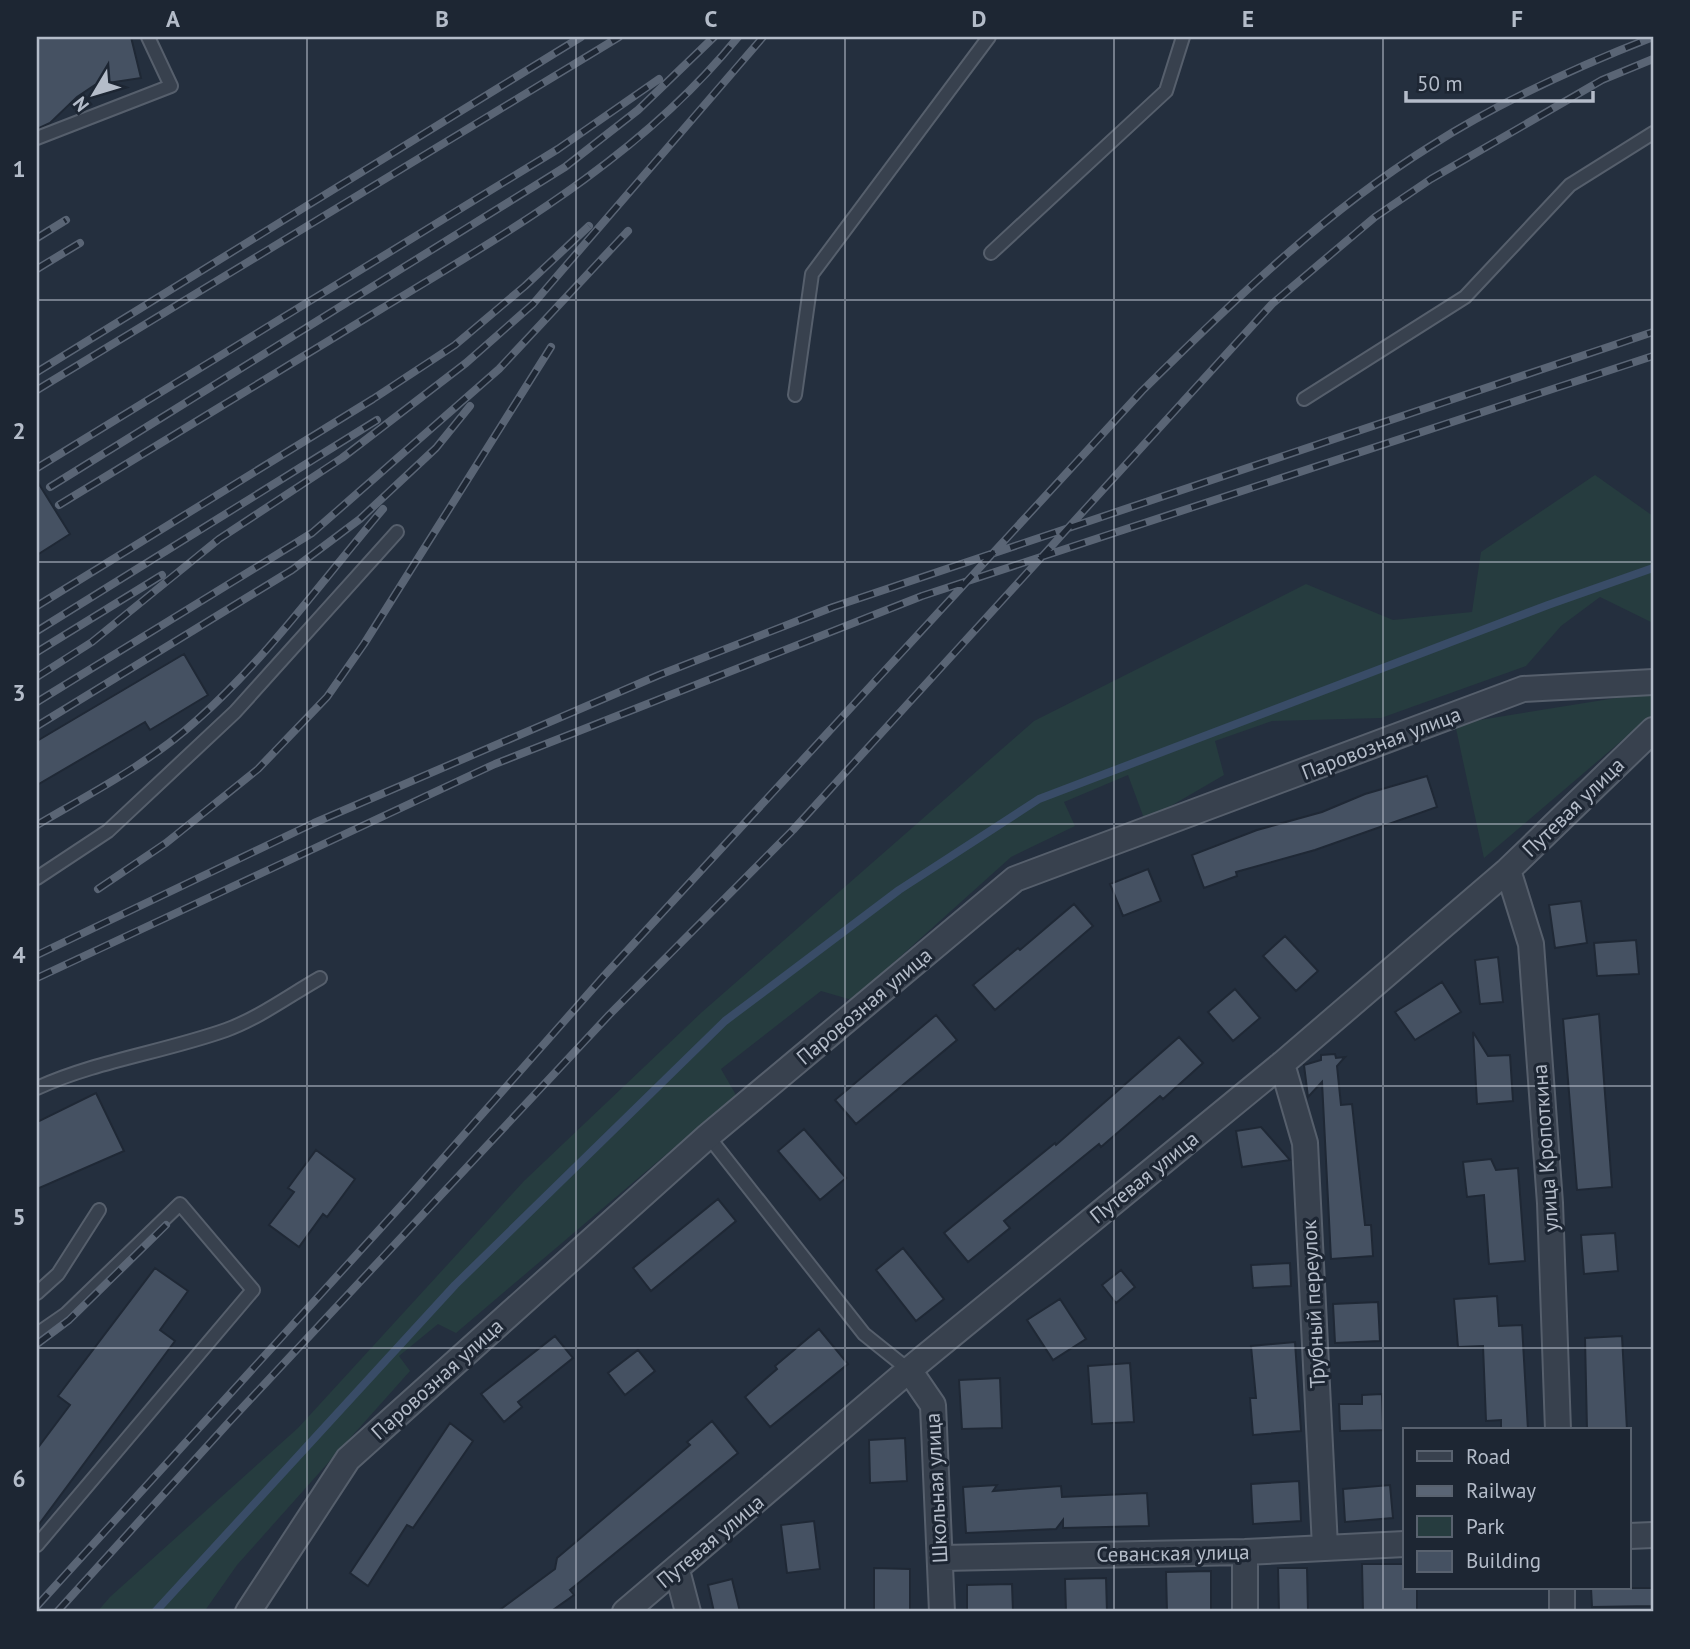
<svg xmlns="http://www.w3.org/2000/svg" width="1690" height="1649" font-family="'PT Sans',sans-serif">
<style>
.green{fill:#263c3f}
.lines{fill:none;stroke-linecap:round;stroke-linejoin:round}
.stream{stroke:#394c67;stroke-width:8}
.building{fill:#455162;stroke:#1f2835;stroke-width:2}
.lane-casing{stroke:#565f6c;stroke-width:16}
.street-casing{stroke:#565f6c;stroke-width:28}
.lane{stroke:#38414e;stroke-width:12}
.street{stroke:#38414e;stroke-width:24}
.rail-casing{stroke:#5a6575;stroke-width:8}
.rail{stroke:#1d2633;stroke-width:5;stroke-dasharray:16;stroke-linecap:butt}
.grid{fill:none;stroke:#b4bcc9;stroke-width:2;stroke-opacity:0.55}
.labels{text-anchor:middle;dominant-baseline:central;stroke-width:6;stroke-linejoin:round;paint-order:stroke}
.street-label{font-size:21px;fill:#b4bcc9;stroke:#1d2633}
.neatline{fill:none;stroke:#b4bcc9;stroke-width:2.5}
.grid-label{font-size:23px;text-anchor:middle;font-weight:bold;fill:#b4bcc9}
</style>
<rect width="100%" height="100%" fill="#242f3e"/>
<!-- green -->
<path class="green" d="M1595,475L1653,516V623L1600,597L1561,626L1526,666L1381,718L1272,721L1215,741L1224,775L1145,821L1128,775L1064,802L1075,826L1011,857L852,1000L821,991L721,1069L736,1095L456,1333L438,1324L399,1356L410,1371L237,1565L204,1612H97L110,1597L298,1428L524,1181L702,1012L1034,721L1306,584L1393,620L1472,612L1481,552Z
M1653,692V714L1484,858L1455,724Z"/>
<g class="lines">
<!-- stream -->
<path class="stream" d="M155,1612L455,1285L725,1021L899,890L1039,799L1548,605L1653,568"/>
</g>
<!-- building -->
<path class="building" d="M37,37H131L141,78L95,85L77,97L50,123L37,129Z
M37,481L70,534L37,555Z
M184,654L208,695L150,730L145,722L37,785V741Z
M1427,776L1437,807L1315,850L1236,872L1237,876L1204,888L1192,855L1257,830L1322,812L1365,794Z
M1148,869L1161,901L1123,916L1110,884Z
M1581,901L1587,943L1555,948L1549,905Z
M1074,904L1093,926L995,1010L973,985L1018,948L1020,950Z
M1285,936L1318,971L1296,991L1263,956Z
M1636,940L1639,974L1597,976L1594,943Z
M1498,957L1503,1002L1480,1004L1475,960Z
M1442,982L1461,1012L1415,1040L1395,1012Z
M1235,989L1260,1018L1233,1041L1208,1012Z
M1599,1014L1612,1187L1577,1190L1563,1019Z
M936,1015L957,1040L856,1124L835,1100Z
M1473,1032L1488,1056L1510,1055L1513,1101L1477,1104Z
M1179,1037L1203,1063L1163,1099L1160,1096L1101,1147L1099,1144L1004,1221L1010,1228L968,1262L944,1233L1055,1143L1056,1145Z
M1335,1054L1336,1058L1345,1057L1337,1066L1341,1105L1352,1104L1365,1225H1371L1373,1256L1331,1259L1322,1082L1308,1097L1304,1065L1321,1060V1055Z
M96,1093L124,1151L37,1189V1122Z
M1261,1127L1290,1160L1242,1167L1236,1131Z
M804,1129L846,1178L820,1200L778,1151Z
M316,1150L355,1179L327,1217L323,1214L299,1247L269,1225L294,1192L288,1188Z
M1491,1159L1496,1170L1518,1168L1525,1261L1489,1264L1484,1195L1467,1197L1463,1162Z
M718,1199L736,1221L651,1291L633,1268Z
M1615,1233L1618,1271L1584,1274L1581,1235Z
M903,1248L944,1299L916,1321L876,1270Z
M1290,1263L1291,1286L1253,1288L1251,1265Z
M155,1268L188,1291L160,1330L175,1341L37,1527V1449L70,1405L58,1396Z
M1121,1270L1135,1287L1116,1303L1102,1285Z
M1497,1296L1499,1326L1522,1325L1528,1430H1501V1420L1486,1421L1483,1346L1458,1347L1454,1299Z
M1060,1299L1086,1339L1053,1360L1027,1320Z
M1378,1302L1380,1341L1335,1343L1333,1304Z
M819,1329L848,1364L770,1427L745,1397L777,1369L775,1366Z
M555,1336L573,1358L518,1402L522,1407L504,1422L481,1394Z
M1622,1336L1627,1430H1587L1585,1338Z
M1295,1342L1301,1431L1253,1435L1250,1398H1256L1251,1346Z
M638,1350L655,1371L625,1395L608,1373Z
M1130,1363L1134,1422L1092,1424L1088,1366Z
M1000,1378L1002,1428L962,1429L959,1380Z
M1382,1394L1383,1430L1340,1431L1339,1404H1362V1395Z
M712,1421L738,1453L570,1590L574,1595L550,1612H497L555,1569L557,1558L690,1445L687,1442Z
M450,1423L473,1441L413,1528L407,1525L368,1586L350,1573Z
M905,1438L907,1481L870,1483L869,1440Z
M1299,1481L1301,1521L1253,1524L1251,1484Z
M997,1485L993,1491L1061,1486L1062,1497L1147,1493L1149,1526L1063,1528V1520L1056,1529L966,1533L963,1487Z
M1390,1485L1393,1518L1345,1522L1343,1489Z
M814,1521L820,1569L787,1573L781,1525Z
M1362,1564H1405V1588H1417V1612H1363Z
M874,1568L910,1569V1612H874Z
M1278,1568H1307L1308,1612H1279Z
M1211,1571V1612H1167L1166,1572Z
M1106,1578L1107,1612H1066L1065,1579Z
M732,1579L740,1612H714L708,1585Z
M1012,1584L1013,1612H967V1585Z
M1591,1588H1652V1606L1592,1607Z"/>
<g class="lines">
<defs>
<path id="lane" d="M37,138L171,86L148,37
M991,253L1166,91L1183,37
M795,395L812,274L989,37
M1304,399L1465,297L1570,185L1653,133
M37,878L108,831L235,712L397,532
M37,1088C96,1061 164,1052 226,1030C259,1018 290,995 320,978
M708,1136L864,1334L909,1370
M37,1293L58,1274L99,1210
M37,1334L66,1314L180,1204L253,1290L37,1545"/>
<path id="street" d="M1508,870L1531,944L1550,1203L1558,1430
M1282,1064L1305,1143L1325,1547
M909,1370L933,1405L942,1612
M1629,1536L1653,1535
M941,1558L1245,1552L1405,1544
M677,1570L688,1612
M1562,1588V1612
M248,1612L348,1459L708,1136L1015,879L1523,689L1653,682
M625,1612L909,1370L1282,1064L1508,870L1653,730
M1245,1612V1552"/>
</defs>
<!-- lane casing -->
<use href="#lane" class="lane-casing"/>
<!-- street casing -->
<use href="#street" class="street-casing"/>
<!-- lane -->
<use href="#lane" class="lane"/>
<!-- street -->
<use href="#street" class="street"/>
<defs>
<path id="rail" d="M37,238L66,220
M37,269L80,243
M37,372L581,37
M37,390L619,37
M37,468L558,149L659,79
M50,487L565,167L638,110L714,37
M59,505C166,440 274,374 381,309C510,231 642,156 738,37
M37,606L373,399L455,345L525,286L589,226
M37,631L377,420
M37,652L162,575
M37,677L92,642L219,539L342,458L466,363L533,304L763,37
M37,702L312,533L499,369L628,231
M37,726L292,570L360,519L436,448L470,406
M37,825C91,793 150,763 197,720C267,658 322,581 383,509
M98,889L166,843L258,769L327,697L364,644L551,347
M37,955L314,823L659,675L833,607L1653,332
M37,978L495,764L922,596L1653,356
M37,1344L69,1320L166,1225
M37,1606L409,1197L604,976L1142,391C1231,303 1322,214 1429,147C1499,102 1576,67 1653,37
M57,1612L230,1421L609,1015L793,830L1272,304L1375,217L1431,179L1602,80L1653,59"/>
</defs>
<!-- rail casing -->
<use href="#rail" class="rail-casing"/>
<!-- rail -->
<use href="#rail" class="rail"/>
</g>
<!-- grid -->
<path class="grid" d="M307,37V1612M576,37V1612M845,37V1612M1114,37V1612M1383,37V1612M37,300H1653M37,562H1653M37,824H1653M37,1086H1653M37,1348H1653"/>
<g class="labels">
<!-- street labels -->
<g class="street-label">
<text transform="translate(1381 743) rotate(-21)">Паровозная улица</text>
<text transform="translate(1573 807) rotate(-44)">Путевая улица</text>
<text transform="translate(864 1006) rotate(-40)">Паровозная улица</text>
<text transform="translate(1545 1148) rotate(-94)">улица Кропоткина</text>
<text transform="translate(1144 1177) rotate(-39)">Путевая улица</text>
<text transform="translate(1313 1304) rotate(-93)">Трубный переулок</text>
<text transform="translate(437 1379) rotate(-42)">Паровозная улица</text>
<text transform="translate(936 1488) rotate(-93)">Школьная улица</text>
<text transform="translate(710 1541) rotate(-40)">Путевая улица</text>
<text transform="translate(1173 1553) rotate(-1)">Севанская улица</text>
</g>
</g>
<!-- border -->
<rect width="1690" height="1649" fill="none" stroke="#1d2633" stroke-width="77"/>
<!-- legend -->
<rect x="1403" y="1428" width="228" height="161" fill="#1d2633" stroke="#59626f" stroke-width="2"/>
<rect x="1417" y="1451" width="35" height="10" fill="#38414e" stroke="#59626f" stroke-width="2"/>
<text x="1466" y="1464" font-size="21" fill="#b4bcc9">Road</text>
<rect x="1417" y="1486" width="35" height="10" fill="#5a6575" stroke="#59626f" stroke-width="2"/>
<text x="1466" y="1498" font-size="21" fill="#b4bcc9">Railway</text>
<rect x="1417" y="1516" width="35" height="21" fill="#263c3f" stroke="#59626f" stroke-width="2"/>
<text x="1466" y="1534" font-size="21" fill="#b4bcc9">Park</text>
<rect x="1417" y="1551" width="35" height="21" fill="#455162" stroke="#59626f" stroke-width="2"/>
<text x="1466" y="1568" font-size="21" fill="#b4bcc9">Building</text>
<!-- north arrow -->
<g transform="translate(94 94) rotate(232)" stroke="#1d2633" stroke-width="5" paint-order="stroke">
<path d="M0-5L12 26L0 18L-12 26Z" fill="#b4bcc9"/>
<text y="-10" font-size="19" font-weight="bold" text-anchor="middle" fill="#b4bcc9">N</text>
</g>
<!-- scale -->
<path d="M1406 91v10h187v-10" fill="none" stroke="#b4bcc9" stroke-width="3.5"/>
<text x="1417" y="91" font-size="21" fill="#b4bcc9" stroke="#1d2633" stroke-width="5" paint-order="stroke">50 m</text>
<rect x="38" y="38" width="1614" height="1572" class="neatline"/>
<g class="grid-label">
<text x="173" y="27">A</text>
<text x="442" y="27">B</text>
<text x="711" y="27">C</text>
<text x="979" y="27">D</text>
<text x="1248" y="27">E</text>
<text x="1517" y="27">F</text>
<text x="19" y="177">1</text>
<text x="19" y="439">2</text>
<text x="19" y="701">3</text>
<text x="19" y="963">4</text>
<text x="19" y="1225">5</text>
<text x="19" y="1487">6</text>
</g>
</svg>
